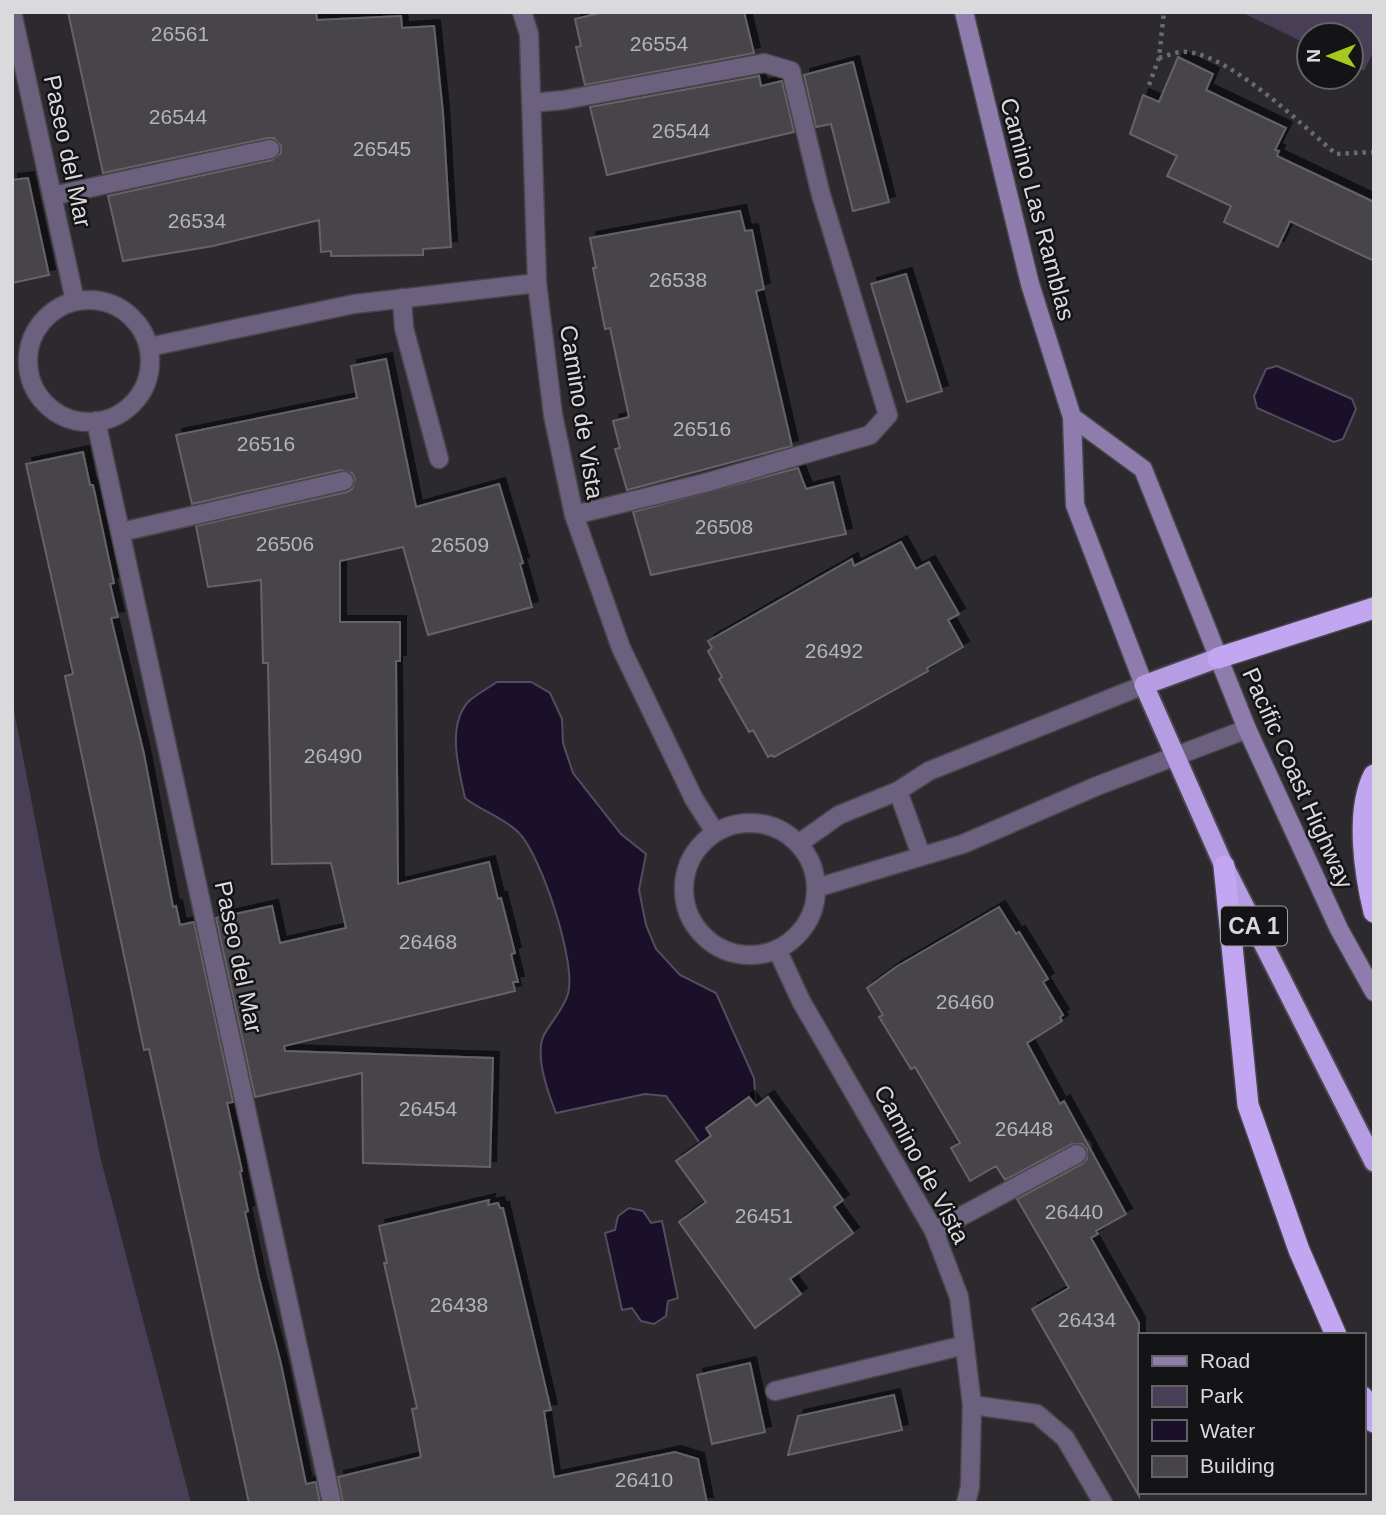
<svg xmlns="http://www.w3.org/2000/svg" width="1386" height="1515" font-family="Helvetica,sans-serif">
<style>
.green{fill:#483f57}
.water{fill:#1b102a;stroke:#544c5f;stroke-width:2}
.building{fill:#464449;stroke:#656368;stroke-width:2;filter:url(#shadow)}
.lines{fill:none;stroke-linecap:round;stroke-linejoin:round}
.service-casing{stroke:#48464b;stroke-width:21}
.minor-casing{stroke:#48464b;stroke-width:21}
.secondary-casing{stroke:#48464b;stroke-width:21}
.trunk-casing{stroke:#48464b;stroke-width:23}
.motorway-casing{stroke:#48464b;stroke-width:24}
.path{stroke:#6b6a6e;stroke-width:4.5;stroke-dasharray:3.5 5;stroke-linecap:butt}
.service{stroke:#6b607e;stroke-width:18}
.minor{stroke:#6b607e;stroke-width:18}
.secondary{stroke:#8e7cad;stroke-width:18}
.trunk{stroke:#b69ce2;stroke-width:19}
.motorway{stroke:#c3a6f2;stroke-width:21}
.labels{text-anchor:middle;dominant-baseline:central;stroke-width:5;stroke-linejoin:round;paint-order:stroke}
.number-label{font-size:21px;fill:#b5b4b7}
.shield{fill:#141315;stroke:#9f9ea0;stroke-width:2}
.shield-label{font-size:23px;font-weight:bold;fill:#dad9dc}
.street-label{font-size:24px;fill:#dad9dc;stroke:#141315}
</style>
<defs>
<filter id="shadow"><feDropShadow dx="6" dy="-6" stdDeviation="0" flood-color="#0009"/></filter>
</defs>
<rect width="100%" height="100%" fill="#2c2a2f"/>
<!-- green -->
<path class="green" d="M1241,12H1374V50L1364,71L1351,65V35H1309V45Z
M12,700L100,1156L191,1503H12Z"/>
<!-- water -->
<path class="water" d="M1277,366L1352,399L1356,409L1343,439L1334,442L1257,408L1254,396L1266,369Z
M497,682H531L550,693L562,719L563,743L573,773L621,834L646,854L639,890L646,925L656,949L680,975L716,993L754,1078L756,1106L749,1097L707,1128L711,1135L700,1143L666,1096L645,1094L556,1113C548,1093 534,1055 544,1035C551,1022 564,1008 568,994C577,964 541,855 519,833C505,818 481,811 465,798C459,770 446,725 469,701C477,694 488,688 497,682Z
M629,1208L643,1211L651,1223L662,1221L678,1298L668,1301L666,1316L654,1324L641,1321L632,1308L622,1310L605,1233L615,1230L618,1216Z"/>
<!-- building -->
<path class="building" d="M68,12H316L317,20L401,16L402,28L434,26L443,113L451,247L423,249V255L331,256V251L321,252L319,220L213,246L123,261L108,196L272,160L281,153V146L274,138H268L103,173Z
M604,12H744L754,53L585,85L576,47L581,46L575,19Z
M1178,57L1213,74L1206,90L1286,128L1275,150L1279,151L1277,156L1374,202V261L1290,221L1278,247L1224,222L1231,206L1167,176L1177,156L1130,134L1143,95L1159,102Z
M853,62L889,202L853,211L831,124L816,127L804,75Z
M759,76L761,86L782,81L794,132L607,175L590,107Z
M28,178L49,275L12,283V180Z
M740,211L745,231L752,230L764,289L756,291L792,446L627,490L615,449L620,448L613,421L629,417L610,328L605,329L593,268H596L590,238Z
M906,274L942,391L907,402L871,284Z
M386,359L416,507L499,484L523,563L520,564L532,607L428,635L403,547L340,561V622H400V661H396L398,884L489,862L498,899L501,898L515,953L511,954L518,982H513L515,991L284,1046L285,1051L493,1058L490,1167L363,1163L362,1073L255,1097L216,918L272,906L280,943L346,928L331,863L272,864L268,663H263L261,580L208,587L196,526L347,492L352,489L355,479L352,473L341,470L192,504L176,435L357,398L351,366Z
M83,452L90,485H93L114,583L110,584L118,617L111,618L144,754L173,907L176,906L180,925L194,922L233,1102L227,1103L242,1171L240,1172L248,1211L245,1212L259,1278L281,1364L306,1484L316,1482L320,1503H249L149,1049L144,1050L65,676L73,674L26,464Z
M798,468L806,489L833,482L846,534L651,575L633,512Z
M901,542L916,569L929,562L959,614L948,620L963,647L927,668L928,671L774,757L772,755L768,757L753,730L749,732L719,679L722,677L708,651L712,648L708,641L852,559L854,566Z
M999,907L1016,934L1019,932L1048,979L1043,982L1063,1015L1060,1017L1062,1021L1027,1043L1060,1104L1064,1101L1126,1214L1096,1231L1098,1234L1091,1238L1139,1323V1496L1032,1309L1069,1288L1017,1199L1082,1164L1087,1159V1149L1082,1144H1072L1005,1180L996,1166L970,1181L951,1148L960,1143L915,1067L911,1069L879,1017L883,1015L867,988L896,967Z
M749,1097L756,1106L768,1097L843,1200L834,1207L853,1233L790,1279L801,1294L755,1328L679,1222L706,1202L676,1161L711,1136L706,1128Z
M489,1200L488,1205L498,1203L500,1208H503L551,1410L544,1411L554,1477L675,1452L698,1459L707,1503H343L338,1477L421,1457L412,1409L417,1408L384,1263H387L379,1226Z
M750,1363L765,1432L712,1444L697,1375Z
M894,1395L902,1430L788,1455L798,1416Z"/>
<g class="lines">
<defs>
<path id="service" d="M12,12L75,301
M532,103L564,100L764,63L791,71L821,195L888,415L870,435L705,483L574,515
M52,196L270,149
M402,298L404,328L439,459
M28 361a61 61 0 1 1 122 0a61 61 0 1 1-122 0Z
M149,347L354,304L537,283
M96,421L332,1503
M121,532L344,481
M898,791L921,855
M934,1231L1077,1154
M775,1391L965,1345"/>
<path id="minor" d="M522,12L529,34L537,283L553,415L574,515L621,648L694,799L715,832
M684 889a66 66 0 1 1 132 0a66 66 0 1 1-132 0Z
M798,844L839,815L898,791L929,771L1144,685
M816,888L963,844L1097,786L1247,729
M777,949L801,1001L934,1231L959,1297L972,1405L970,1487L966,1503
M972,1405L1037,1414L1065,1438L1103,1503"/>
<path id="secondary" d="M964,12L1030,284L1072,417L1075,505L1144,685
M1072,417L1143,469L1247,729L1339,929L1374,992"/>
<path id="trunk" d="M1218,658L1144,685L1224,866L1374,1162"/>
<path id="motorway" d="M1218,658L1374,608
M1374,775C1355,811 1365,875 1374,912
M1224,866L1248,1105L1299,1250L1336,1335
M1363,1397L1374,1422"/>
</defs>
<!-- service casing -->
<use href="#service" class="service-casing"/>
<!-- minor casing -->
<use href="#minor" class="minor-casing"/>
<!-- secondary casing -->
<use href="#secondary" class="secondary-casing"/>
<!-- trunk casing -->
<use href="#trunk" class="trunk-casing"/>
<!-- motorway casing -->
<use href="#motorway" class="motorway-casing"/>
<!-- path -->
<path class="path" d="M1159,58C1166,56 1173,53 1180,52C1224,48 1303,126 1336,154L1374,152
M1149,85L1159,58L1164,12"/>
<!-- service -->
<use href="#service" class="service"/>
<!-- minor -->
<use href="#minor" class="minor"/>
<!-- secondary -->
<use href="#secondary" class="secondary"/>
<!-- trunk -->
<use href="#trunk" class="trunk"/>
<!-- motorway -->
<use href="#motorway" class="motorway"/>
</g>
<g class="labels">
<!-- number labels -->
<g class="number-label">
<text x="180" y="33">26561</text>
<text x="659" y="43">26554</text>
<text x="178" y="116">26544</text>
<text x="681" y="130">26544</text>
<text x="382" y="148">26545</text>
<text x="197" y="220">26534</text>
<text x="678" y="279">26538</text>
<text x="702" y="428">26516</text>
<text x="266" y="443">26516</text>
<text x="724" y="526">26508</text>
<text x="285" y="543">26506</text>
<text x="460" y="544">26509</text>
<text x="834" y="650">26492</text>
<text x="333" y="755">26490</text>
<text x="428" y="941">26468</text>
<text x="965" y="1001">26460</text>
<text x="428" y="1108">26454</text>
<text x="1024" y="1128">26448</text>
<text x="1074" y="1211">26440</text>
<text x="764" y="1215">26451</text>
<text x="459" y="1304">26438</text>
<text x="1087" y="1319">26434</text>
<text x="644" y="1479">26410</text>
</g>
<!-- shield labels -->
<rect class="shield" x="1221" y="906.5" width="66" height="39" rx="5"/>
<g class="shield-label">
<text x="1254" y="926">CA 1</text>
</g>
<!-- street labels -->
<g class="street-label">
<text transform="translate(68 151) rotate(78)">Paseo del Mar</text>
<text transform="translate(1038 209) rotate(75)">Camino Las Ramblas</text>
<text transform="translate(582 412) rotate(81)">Camino de Vista</text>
<text transform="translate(1298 778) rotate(66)">Pacific Coast Highway</text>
<text transform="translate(239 957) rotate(78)">Paseo del Mar</text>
<text transform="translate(922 1164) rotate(62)">Camino de Vista</text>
</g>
</g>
<!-- border -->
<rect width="1386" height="1515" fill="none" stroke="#dad9dc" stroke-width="28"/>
<!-- legend -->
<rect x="1138" y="1333" width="228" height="161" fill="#141315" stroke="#636265" stroke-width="2"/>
<rect x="1152" y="1356" width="35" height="10" fill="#8e7cad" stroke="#636265" stroke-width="2"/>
<text x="1200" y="1368" font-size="21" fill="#dad9dc">Road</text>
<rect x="1152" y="1386" width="35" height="21" fill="#483f57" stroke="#636265" stroke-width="2"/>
<text x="1200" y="1403" font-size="21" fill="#dad9dc">Park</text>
<rect x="1152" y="1420" width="35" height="21" fill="#1b102a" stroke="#636265" stroke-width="2"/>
<text x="1200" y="1438" font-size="21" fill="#dad9dc">Water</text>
<rect x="1152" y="1456" width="35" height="21" fill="#464449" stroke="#636265" stroke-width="2"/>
<text x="1200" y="1473" font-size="21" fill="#dad9dc">Building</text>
<!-- north arrow -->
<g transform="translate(1330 56) rotate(270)"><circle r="33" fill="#141315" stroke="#636265" stroke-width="2"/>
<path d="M0-5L12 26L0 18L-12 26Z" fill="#a7c81f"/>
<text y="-10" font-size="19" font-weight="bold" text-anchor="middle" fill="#dad9dc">N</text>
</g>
</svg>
